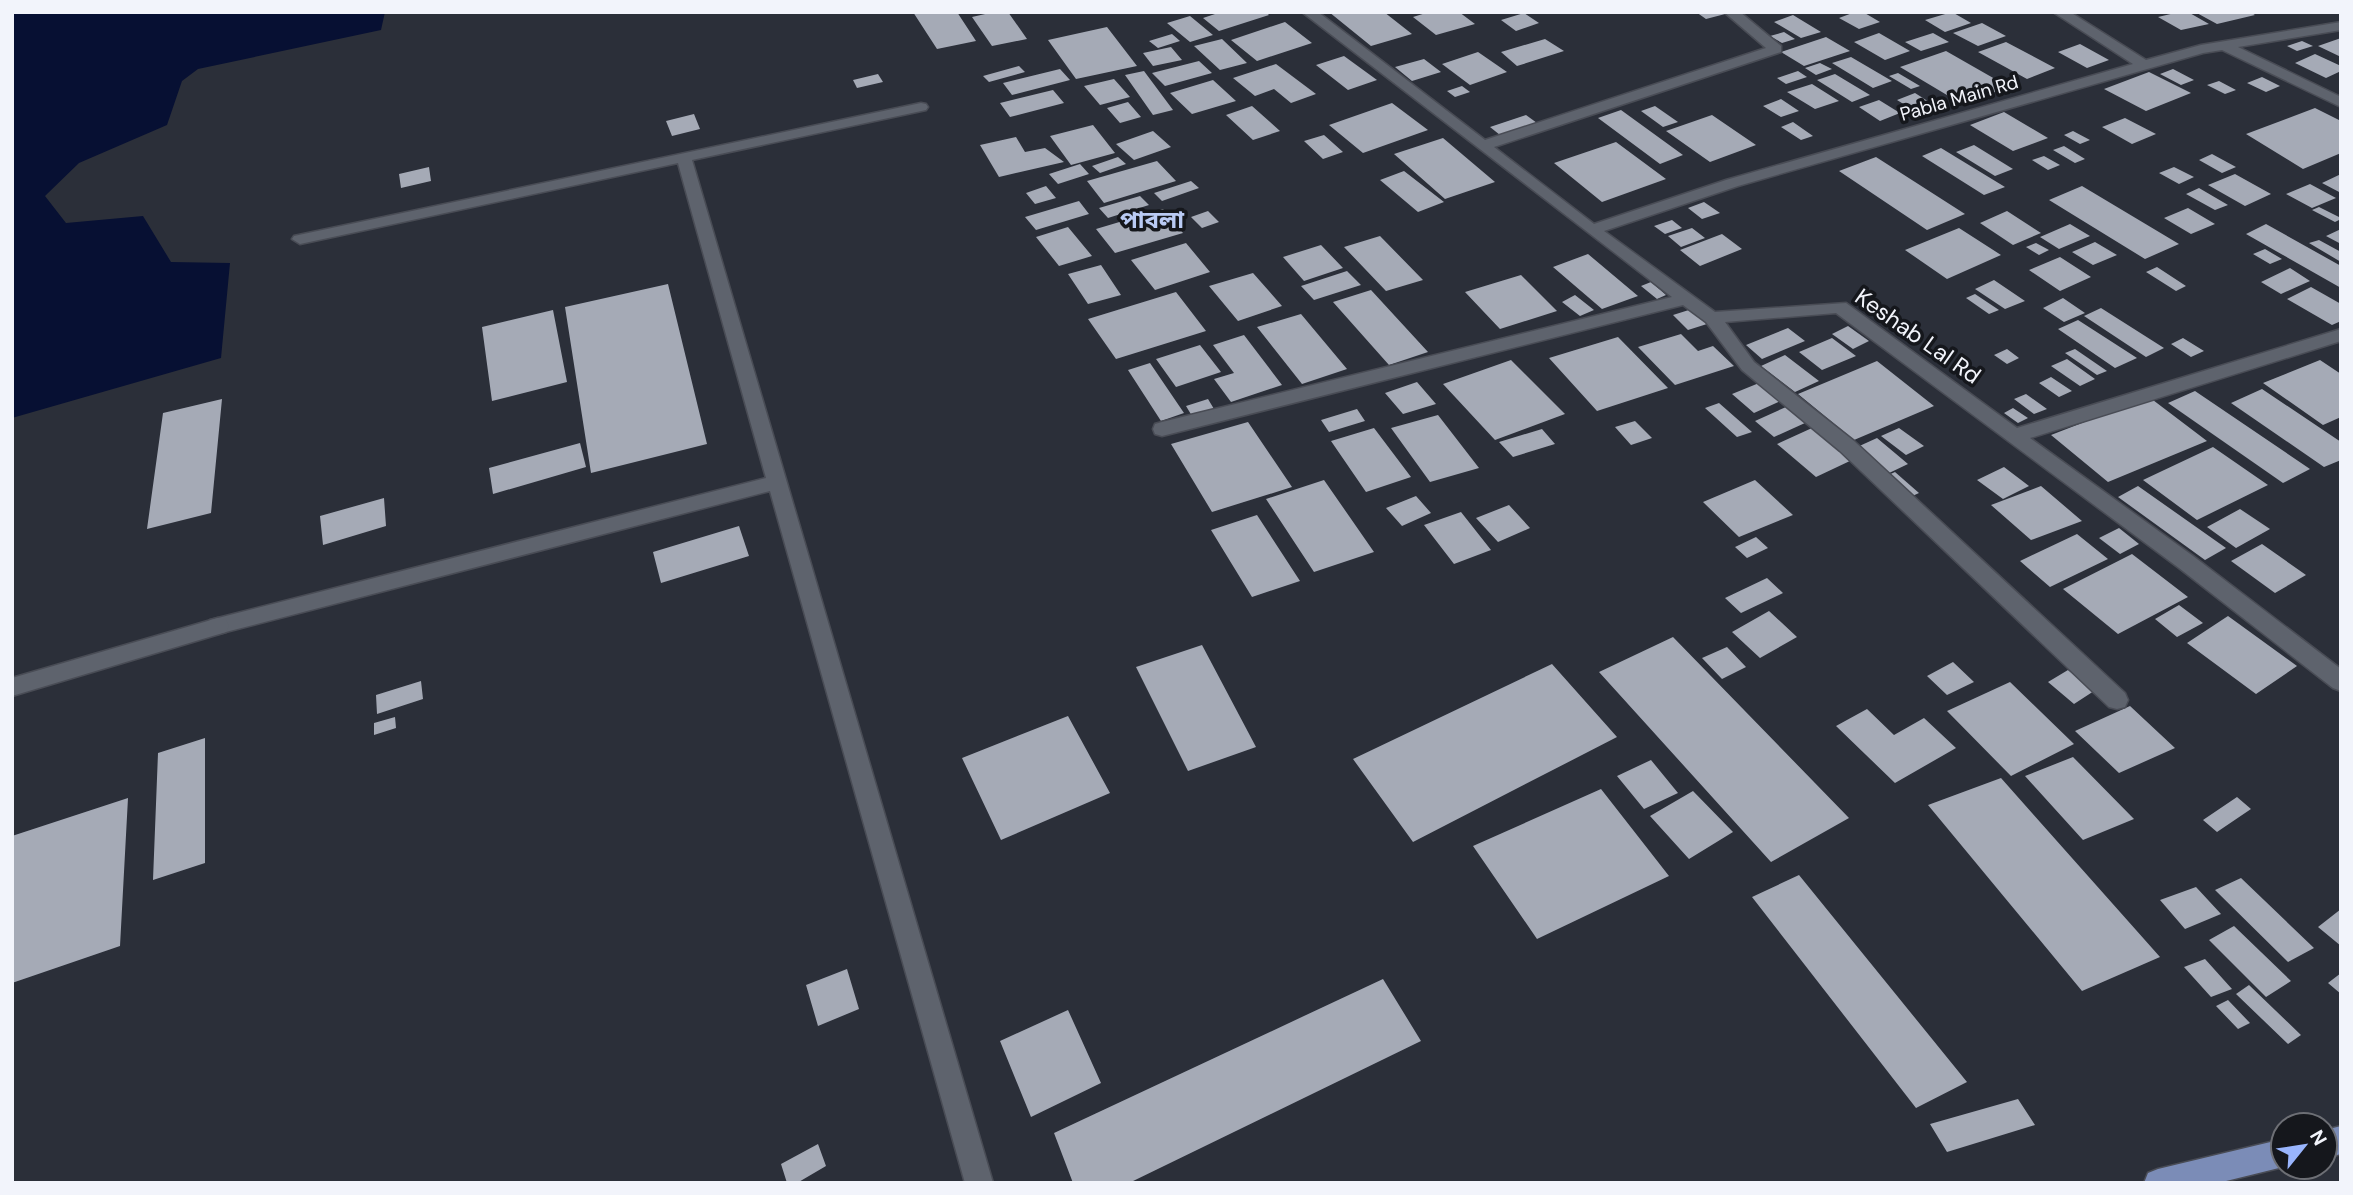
<svg xmlns="http://www.w3.org/2000/svg" width="2353" height="1195" font-family="'DM Sans','Noto Sans Bengali',sans-serif">
<style>
.water{fill:#071033}
.building{fill:#a5aab6}
.lines{fill:none;stroke-linecap:round;stroke-linejoin:round}
.lane-casing{stroke:#494c55;stroke-width:3}
.street-casing{stroke:#494c55;stroke-width:3}
.primary-casing{stroke:#494c55;stroke-width:3}
.lane{fill:#5e636d;fill-rule:evenodd}
.street{fill:#5e636d;fill-rule:evenodd}
.primary{fill:#7b8cb7;fill-rule:evenodd}
.labels{text-anchor:middle;dominant-baseline:central;stroke-width:7;stroke-linejoin:round;paint-order:stroke}
.far-street-label{font-size:19px;fill:#f2f4fb;stroke:#15171c}
.street-label{font-size:23px;fill:#f2f4fb;stroke:#15171c}
.far-district-label{font-size:24px;font-weight:bold;fill:#b9caf3;stroke:#15171c}
</style>
<rect width="100%" height="100%" fill="#2b2f39"/>
<!-- water -->
<path class="water" d="M12,12H385L381,30L198,69L182,81L167,125L79,163L45,196L66,223L143,216L171,262L230,263L221,358L12,418Z"/>
<!-- building -->
<path class="building" d="M913,12H957L976,41L937,49Z
M994,12H1008L1027,39L992,46L972,17Z
M1221,12H1266L1269,15L1219,31L1203,18Z
M1329,12H1384L1412,34L1371,46Z
M1429,12H1459L1475,24L1436,35L1413,17Z
M1696,12H1729V13L1706,19Z
M1855,12H1863L1880,22L1859,29L1839,18Z
M1952,12L1971,23L1945,32L1925,20Z
M2179,12H2188L2209,24L2181,30L2158,17Z
M2195,12H2250L2255,15L2217,24Z
M1524,13L1539,23L1516,31L1501,20Z
M1793,15L1821,32L1801,38L1774,22Z
M1190,16L1213,35L1190,42L1167,23Z
M1285,22L1312,43L1257,61L1231,40Z
M1982,23L2006,36L1978,46L1953,33Z
M1107,27L1137,66L1076,79L1048,40Z
M1784,32L1795,39L1782,43L1770,36Z
M1879,33L1910,51L1885,60L1854,42Z
M1933,33L1949,42L1921,51L1905,42Z
M1172,34L1180,41L1158,48L1149,41Z
M1826,37L1850,51L1804,66L1781,52Z
M2341,38V57L2318,46Z
M1222,39L1247,63L1220,70L1194,46Z
M1545,39L1564,51L1517,66L1501,52Z
M2302,41L2313,46L2297,51L2287,46Z
M2006,42L2055,68L2027,79L1978,52Z
M2080,44L2109,60L2087,68L2058,52Z
M1171,47L1182,60L1153,66L1143,53Z
M1946,51L2009,87L1962,104L1900,67Z
M1478,52L1507,72L1470,85L1442,64Z
M2315,54L2341,66V71L2326,78L2295,63Z
M1344,56L1377,80L1348,90L1316,65Z
M1851,57L1892,81L1873,88L1832,63Z
M1424,59L1441,72L1412,81L1395,67Z
M1199,61L1212,73L1165,86L1152,73Z
M1820,63L1832,69L1816,75L1805,68Z
M1276,64L1316,94L1291,103L1274,89L1255,96L1233,78Z
M1019,66L1025,72L989,82L983,76Z
M1060,69L1070,80L1012,95L1003,83Z
M2173,69L2194,80L2181,85L2160,74Z
M1144,71L1173,110L1153,115L1125,75Z
M1798,71L1807,77L1786,84L1777,78Z
M2149,72L2191,93L2146,111L2104,89Z
M1898,73L1920,86L1911,89L1889,76Z
M878,74L883,82L857,88L853,80Z
M1835,74L1870,95L1852,102L1817,80Z
M2262,77L2280,86L2266,92L2247,83Z
M1114,79L1130,97L1100,105L1084,86Z
M1213,80L1236,101L1192,114L1170,93Z
M2219,81L2236,90L2225,94L2207,85Z
M1812,84L1839,101L1815,109L1787,92Z
M1462,86L1470,92L1455,97L1447,91Z
M1053,90L1064,103L1010,117L1000,103Z
M1915,93L1937,107L1918,113L1897,100Z
M1781,99L1799,111L1781,117L1763,106Z
M1879,100L1900,113L1880,121L1859,107Z
M1128,102L1141,117L1120,123L1107,108Z
M1392,103L1428,130L1363,153L1329,125Z
M1252,106L1280,131L1253,140L1226,115Z
M1655,106L1678,122L1663,127L1641,111Z
M2315,108L2341,121V153L2303,169L2246,134Z
M1621,110L1683,155L1660,164L1598,118Z
M2004,112L2048,138L2013,151L1970,125Z
M694,114L700,129L672,136L666,121Z
M1526,115L1537,123L1500,135L1490,127Z
M1712,115L1756,145L1710,162L1666,131Z
M2125,118L2156,134L2132,144L2102,127Z
M1793,122L1813,136L1801,140L1781,127Z
M1093,125L1115,153L1071,165L1050,136Z
M1153,131L1171,147L1134,160L1116,144Z
M2073,131L2090,140L2080,144L2064,135Z
M1324,135L1343,152L1323,159L1304,141Z
M1016,137L1025,152L1045,148L1064,162L999,177L980,145Z
M1443,138L1495,182L1445,199L1394,154Z
M1616,142L1666,179L1602,202L1554,163Z
M1974,145L2013,169L1995,176L1956,152Z
M2064,146L2085,159L2075,163L2053,150Z
M1941,148L2005,187L1984,195L1922,156Z
M2212,154L2236,167L2222,173L2199,160Z
M2044,156L2060,165L2048,170L2032,160Z
M1118,157L1126,164L1100,173L1092,166Z
M1876,157L1965,214L1927,230L1839,171Z
M1157,161L1176,181L1104,203L1087,181Z
M1080,164L1089,174L1058,184L1049,174Z
M429,167L431,181L401,188L399,174Z
M2174,167L2194,177L2179,184L2159,173Z
M1404,171L1444,202L1418,212L1380,180Z
M2235,174L2271,194L2245,206L2208,185Z
M2341,174V193L2322,183Z
M1191,181L1199,188L1162,201L1154,193Z
M2310,184L2336,198L2312,208L2286,194Z
M1046,186L1056,198L1035,204L1026,193Z
M2082,186L2179,244L2145,259L2049,200Z
M2199,188L2228,205L2215,210L2186,194Z
M1140,196L1149,205L1108,218L1099,208Z
M1079,201L1089,214L1036,230L1025,217Z
M1704,202L1720,213L1702,219L1688,208Z
M2319,207L2341,218V219L2335,222L2312,210Z
M2188,208L2215,224L2191,234L2164,218Z
M1163,209L1183,233L1115,253L1096,229Z
M1208,211L1219,222L1202,228L1191,217Z
M2007,211L2041,233L2013,245L1980,223Z
M1672,220L1682,228L1665,234L1654,226Z
M2070,224L2090,236L2059,249L2040,237Z
M2266,224L2341,266V288L2246,234Z
M1068,227L1092,256L1059,266L1036,237Z
M1692,228L1705,238L1681,247L1668,236Z
M1959,228L2001,255L1947,279L1905,250Z
M2341,229V244L2326,236Z
M1722,234L1742,249L1700,266L1680,250Z
M1380,236L1423,280L1386,291L1344,247Z
M2319,240L2341,252V262L2309,243Z
M2095,242L2117,255L2093,265L2072,252Z
M1186,243L1210,272L1155,290L1131,260Z
M2036,243L2049,250L2039,255L2026,247Z
M1321,245L1343,268L1304,281L1283,257Z
M2265,249L2282,259L2270,264L2253,254Z
M1588,254L1638,296L1602,309L1553,267Z
M2060,257L2091,277L2060,291L2029,270Z
M1101,265L1121,295L1088,304L1068,274Z
M2157,267L2186,286L2176,291L2146,272Z
M2290,268L2310,281L2281,294L2261,282Z
M1347,271L1361,285L1314,300L1301,286Z
M1253,273L1282,306L1238,321L1209,286Z
M1521,275L1557,311L1500,329L1465,292Z
M1994,280L2025,301L2005,309L1975,289Z
M1651,282L1666,295L1657,299L1641,286Z
M668,284L707,444L591,473L565,307Z
M2311,287L2341,304V321L2332,325L2287,299Z
M1371,290L1428,352L1389,365L1333,302Z
M1176,292L1206,331L1116,359L1088,319Z
M1975,294L1999,310L1989,314L1966,298Z
M1575,295L1594,310L1580,316L1562,302Z
M2063,298L2085,313L2064,322L2043,308Z
M2101,308L2164,348L2146,357L2084,316Z
M1692,309L1707,324L1688,330L1673,315Z
M553,310L567,382L492,401L482,327Z
M1301,314L1347,369L1302,384L1257,327Z
M2078,320L2137,358L2115,368L2058,329Z
M1848,326L1869,341L1853,349L1832,334Z
M1788,328L1805,341L1762,359L1746,345Z
M1681,334L1698,351L1713,346L1734,366L1675,385L1638,347Z
M1244,335L1282,385L1231,402L1214,379L1234,373L1213,345Z
M1618,337L1668,388L1597,411L1549,358Z
M1832,338L1856,356L1822,370L1799,352Z
M2183,338L2204,351L2191,357L2171,344Z
M1200,345L1221,372L1176,387L1156,359Z
M2007,349L2019,358L2007,364L1994,355Z
M2075,349L2107,371L2097,375L2065,353Z
M1785,355L1819,381L1795,392L1761,366Z
M2067,359L2095,379L2080,386L2051,366Z
M1511,360L1565,414L1495,440L1443,384Z
M2320,360L2341,374V417L2323,425L2263,383Z
M1877,361L1934,406L1854,440L1798,394Z
M1150,363L1184,413L1161,421L1128,370Z
M2051,377L2072,391L2059,397L2039,383Z
M1764,381L1785,399L1754,413L1732,394Z
M1417,382L1436,404L1403,414L1385,393Z
M2262,389L2341,442V460L2324,467L2231,403Z
M2195,391L2310,469L2283,483L2168,403Z
M2026,394L2047,409L2034,414L2014,399Z
M2149,397L2207,441L2108,482L2051,435Z
M222,399L211,513L147,529L163,413Z
M1208,399L1214,409L1192,416L1186,406Z
M1719,403L1752,432L1737,437L1705,408Z
M1786,407L1805,423L1774,437L1755,421Z
M2013,408L2028,418L2018,423L2004,413Z
M1357,409L1365,421L1329,432L1321,420Z
M1438,415L1479,468L1430,482L1391,428Z
M1635,421L1652,438L1631,445L1615,427Z
M1248,422L1292,487L1212,512L1171,444Z
M1374,428L1411,477L1366,492L1331,441Z
M1812,428L1852,460L1816,477L1777,444Z
M1899,428L1924,446L1906,455L1881,436Z
M1542,429L1555,444L1513,457L1499,442Z
M1877,438L1908,464L1887,474L1855,448Z
M580,443L586,467L493,494L489,468Z
M2213,447L2268,485L2197,520L2143,480Z
M2004,467L2029,486L2003,499L1977,480Z
M1895,472L1919,493L1908,498L1884,477Z
M1324,480L1374,552L1314,572L1266,499Z
M1755,480L1793,515L1739,537L1703,502Z
M2041,486L2082,521L2031,540L1991,505Z
M2138,486L2226,548L2205,560L2118,497Z
M1416,496L1431,513L1402,526L1386,508Z
M384,498L386,526L323,545L320,516Z
M1509,505L1530,528L1498,542L1476,518Z
M2240,509L2270,529L2236,548L2207,527Z
M1461,512L1491,550L1454,564L1424,525Z
M1257,515L1300,581L1252,597L1211,530Z
M739,526L749,556L661,583L653,552Z
M2119,528L2139,544L2120,554L2099,538Z
M2077,534L2108,559L2050,587L2020,561Z
M1756,537L1768,548L1747,558L1735,547Z
M2262,544L2306,575L2275,593L2231,561Z
M2132,554L2188,597L2118,634L2063,589Z
M1767,578L1783,593L1741,613L1725,598Z
M2179,605L2203,623L2177,637L2155,619Z
M1769,611L1797,637L1760,658L1732,632Z
M2228,616L2297,666L2256,694L2187,643Z
M1673,637L1849,818L1771,862L1599,672Z
M1202,645L1256,747L1188,771L1136,667Z
M1727,647L1746,667L1722,679L1702,658Z
M1953,662L1974,682L1947,695L1927,676Z
M1552,664L1617,737L1413,842L1353,759Z
M2068,670L2094,691L2074,704L2048,682Z
M421,681L423,699L377,714L376,695Z
M2010,682L2074,744L2011,776L1947,711Z
M2130,706L2175,748L2119,773L2075,731Z
M1867,709L1894,735L1924,718L1956,748L1895,783L1836,726Z
M1068,716L1110,793L1001,840L962,758Z
M395,717L396,728L374,735V723Z
M205,738V863L153,880L158,753Z
M2073,757L2134,819L2083,840L2025,776Z
M1651,760L1678,793L1644,809L1617,776Z
M2001,778L2160,957L2082,991L1928,805Z
M1601,789L1669,876L1537,939L1473,846Z
M1693,791L1733,832L1689,859L1650,816Z
M2237,797L2251,809L2217,832L2203,820Z
M128,798L120,946L12,983V836Z
M1799,875L1967,1082L1916,1108L1752,897Z
M2241,878L2314,948L2288,962L2215,890Z
M2196,887L2221,914L2185,929L2160,900Z
M2341,909V946L2318,927Z
M2234,926L2291,981L2266,997L2209,940Z
M2205,959L2232,989L2211,997L2184,967Z
M847,969L859,1009L818,1026L806,985Z
M2341,973V994L2328,983Z
M1383,979L1421,1041L1129,1183H1073L1054,1133Z
M2249,985L2301,1035L2288,1044L2236,994Z
M2228,1000L2250,1023L2238,1029L2216,1006Z
M1068,1010L1101,1083L1031,1117L1000,1041Z
M2018,1099L2035,1125L1947,1152L1930,1124Z
M818,1144L826,1166L797,1183H787L781,1164Z"/>
<g class="lines">
<defs>
<path id="lane" d="M921,103L926,104L928,107L926,110L692,160L993,1183H965L770,491L218,634L210,632L207,626L210,620L218,618L766,478L678,163L300,244L292,239L294,236Z"/>
<path id="street" d="M1302,12H1318L1485,140L1766,48L1724,12H1740L1781,46V52L1494,147L1594,224L1726,180L2133,64L2053,12H2070L2146,60L2201,45L2341,22V30L2238,47L2341,97V107L2222,50L2203,53L1738,186L1604,231L1715,312L1846,303L2017,428L2341,329V341L2030,438L2193,556L2341,669V691L2333,688L2179,568L1836,313L1725,322L1754,362L1854,441L2125,693L2128,700L2125,707L2117,709L2109,707L1840,451L1742,370L1706,322L1683,305L1162,436L1155,434L1153,429L1155,424L1162,422L1672,297Z
M218,618L226,620L229,626L226,632L12,696V678Z"/>
<path id="primary" d="M2341,1126V1154L2325,1158V1130Z
M2283,1139V1167L2218,1183H2144L2148,1173L2158,1169Z"/>
</defs>
<!-- lane casing -->
<use href="#lane" class="lane-casing"/>
<!-- street casing -->
<use href="#street" class="street-casing"/>
<!-- primary casing -->
<use href="#primary" class="primary-casing"/>
<!-- lane -->
<use href="#lane" class="lane"/>
<!-- street -->
<use href="#street" class="street"/>
<!-- primary -->
<use href="#primary" class="primary"/>
</g>
<g class="labels">
<!-- far-street labels -->
<g class="far-street-label">
<text transform="translate(1959 98) rotate(-16)">Pabla Main Rd</text>
</g>
<!-- street labels -->
<g class="street-label">
<text transform="translate(1918 336) rotate(35)">Keshab Lal Rd</text>
</g>
<!-- far-district labels -->
<g class="far-district-label">
<text x="1152" y="219">পাবলা</text>
</g>
</g>
<!-- border -->
<rect width="2353" height="1195" fill="none" stroke="#f2f4fb" stroke-width="28"/>
<!-- north arrow -->
<g transform="translate(2304 1146) rotate(60)"><circle r="33" fill="#15171c" stroke="#6d6f75" stroke-width="2"/>
<path d="M0-5L12 26L0 18L-12 26Z" fill="#99b5fd"/>
<text y="-10" font-size="19" font-weight="bold" text-anchor="middle" fill="#f2f4fb">N</text>
</g>
</svg>
